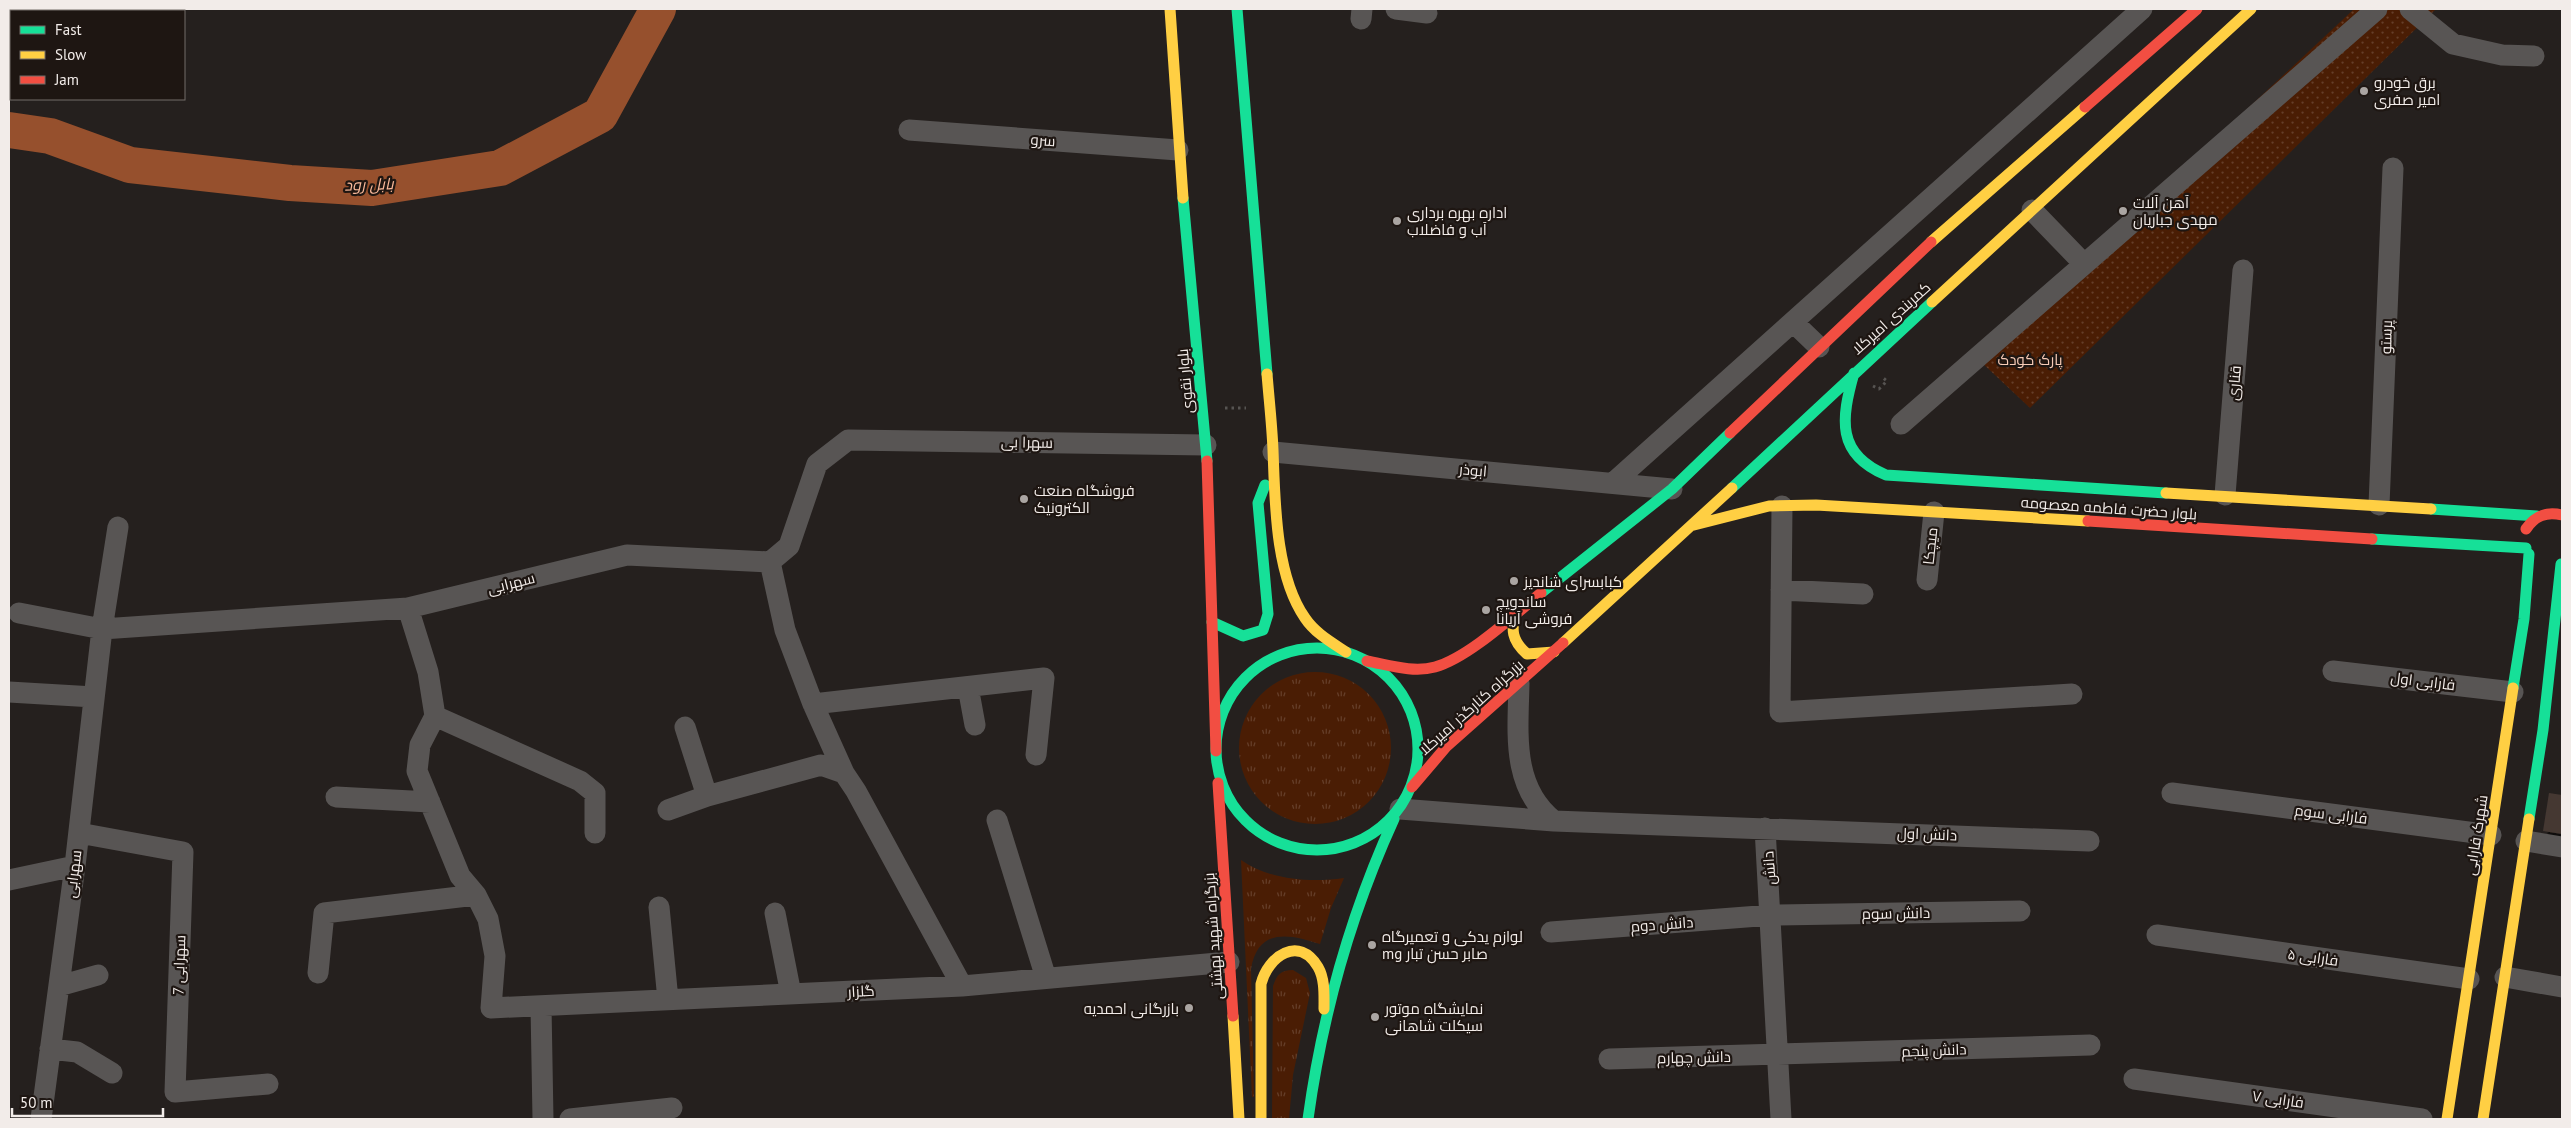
<svg xmlns="http://www.w3.org/2000/svg" width="2571" height="1128" font-family="'PT Sans',Cairo,sans-serif">
<style>
.grass{fill:url(#grass-tufts)}
.park{fill:url(#park-dots)}
.lines{fill:none;stroke-linecap:round;stroke-linejoin:round}
.river{stroke:#96502d;stroke-width:36}
.building{fill:#453832;filter:url(#shadow)}
.path{stroke:#575452;stroke-width:3;stroke-dasharray:2.5 4;stroke-linecap:butt}
.street{stroke:#585554;stroke-width:21}
.fast{stroke:#16e098;stroke-width:11}
.slow{stroke:#ffcf43;stroke-width:11}
.jam{stroke:#f24e42;stroke-width:11}
.poi-dot{fill:#aaa5a2;stroke:#1e1612;stroke-width:2}
.labels{text-anchor:middle;dominant-baseline:central;stroke-width:4.5;stroke-linejoin:round;paint-order:stroke}
.poi-label{font-size:15px;fill:#f2ece9;stroke:#1e1612;text-anchor:start}
.street-label{font-size:15px;fill:#f2ece9;stroke:#1e1612}
.park-label{font-size:15px;fill:#f7cbb6;stroke:#1e1612}
.water-label{font-size:16px;font-style:italic;fill:#f9b99a;stroke:#1e1612}
</style>
<defs>
<pattern id="grass-tufts" width="24" height="20" patternUnits="userSpaceOnUse" patternTransform="scale(1.25)"><rect width="24" height="20" fill="#4a1d04"/><path d="M3 7l-1-3M5 7V3M7 7l1-3M15 17l-1-3M17 17v-4M19 17l1-3" fill="none" stroke="#653e29"/></pattern>
<pattern id="park-dots" width="8" height="8" patternUnits="userSpaceOnUse" patternTransform="scale(1.25)"><rect width="8" height="8" fill="#4a1d04"/><path d="M2 2h.1M6 6h.1" fill="none" stroke="#653e29" stroke-width="1.8" stroke-linecap="round"/></pattern>
<filter id="shadow"><feDropShadow dx="4.5" dy="4.5" stdDeviation="0" flood-color="#0009"/></filter>
</defs>
<rect width="100%" height="100%" fill="#25201e"/>
<!-- grass -->
<path class="grass" d="M1239 748a76 76 0 1 1 152 0a76 76 0 1 1-152 0Z
M1241,860C1269,880 1311,883 1344,878L1331,908L1320,944C1290,934 1258,927 1251,969L1254,1097H1252Z
M1293,970L1306,978L1310,993L1293,1075L1289,1119H1272L1273,986C1277,975 1280,970 1293,970Z"/>
<!-- park -->
<path class="park" d="M2354,9H2436L2030,408L1979,360Z"/>
<g class="lines">
<!-- river -->
<path class="river" d="M9,130L50,136L130,165L290,183L372,188L500,168L600,115L658,9"/>
</g>
<!-- building -->
<path class="building" d="M2549,793L2562,795V834L2543,831Z"/>
<g class="lines">
<!-- path -->
<path class="path" d="M1873,386L1879,389L1887,381L1882,377
M1225,408H1246"/>
<!-- street -->
<path class="street" d="M1396,9L1427,13
M2410,9L2453,44L2502,55L2534,56
M1361,19L1362,9
M909,130L1178,150
M2032,210L2084,264
M1794,323L1819,347
M1901,424L2377,9
M1273,452L1672,489
M1613,483L2142,9
M2225,495L2243,270
M2379,505L2393,168
M1782,506L1780,712L2072,694
M770,562L785,630L813,704L844,773L856,791L962,986
M1927,580L1934,512
M1781,590L1863,594
M408,608L428,672L435,716L420,745L417,771L460,876L476,895L488,919L495,956L491,1008L962,986L1229,962
M19,613L102,629L408,608L627,555L770,562L789,546L817,464L848,440L1206,445
M2333,671L2513,692
M968,687L975,725
M9,692L94,697
M813,704L1044,678L1036,755
M435,716L580,781L595,793V833
M685,727L707,796
M2172,793L2491,835
M336,797L430,802
M1400,809L1554,821C1511,787 1518,733 1519,683
M668,810L707,796L821,765L844,773
M997,820L1046,978
M1554,821L2089,841
M1765,828L1781,1119
M79,833L183,852L175,1092L268,1084
M2526,841L2562,847
M9,880L75,866
M659,907L668,1000
M775,913L791,994
M1551,932L1772,915L2020,911
M2157,935L2469,979
M318,973L324,913L476,895
M2505,977L2562,987
M59,986L98,975
M541,1006L543,1119
M50,1049L77,1052L112,1073
M1609,1059L2090,1045
M2134,1079L2422,1119
M41,1119L75,866L102,629L118,527
M570,1119L672,1108"/>
<!-- fast -->
<path class="fast" d="M1237,9L1267,374
M1183,198L1207,461
M1854,373C1841,419 1836,454 1886,475L2166,493
M1732,488L1932,302
M2431,509L2537,516
M2372,539L2526,548
M1541,593L1672,489L1730,433
M1212,622L1243,636L1263,630L1268,614L1258,503L1265,485
M1216 749a101 101 0 1 1 202 0a101 101 0 1 1-202 0Z
M2513,688L2524,619L2529,554
M2529,819L2543,730L2561,564
M1308,1119C1322,1017 1351,913 1394,819"/>
<!-- slow -->
<path class="slow" d="M1170,9L1183,198
M1931,242L2085,107
M1932,302L2251,9
M1267,374C1269,399 1272,425 1273,450C1275,501 1275,575 1305,618C1315,633 1331,642 1346,652
M2166,493L2431,509
M1694,525L1769,506L1816,505L2088,521
M1517,611C1510,629 1512,641 1527,654L1554,652
M1563,643L1732,488
M1233,1016L1239,1119
M1261,1119V984C1268,956 1299,935 1318,967C1325,979 1324,995 1324,1009
M2447,1119L2513,688
M2483,1119L2529,819"/>
<!-- jam -->
<path class="jam" d="M2085,107L2197,9
M1730,433L1931,242
M1207,461L1216,751
M2088,521L2372,539
M2526,529C2535,516 2546,511 2562,515
M1367,661C1389,665 1413,673 1435,667C1468,658 1514,615 1541,593
M1218,783L1233,1016
M1412,787L1446,747L1563,643"/>
</g>
<!-- markers -->
<g class="poi-dot">
<circle cx="2364" cy="91" r="5"/>
<circle cx="2123" cy="211" r="5"/>
<circle cx="1397" cy="221" r="5"/>
<circle cx="1024" cy="499" r="5"/>
<circle cx="1514" cy="581" r="5"/>
<circle cx="1486" cy="610" r="5"/>
<circle cx="1372" cy="945" r="5"/>
<circle cx="1189" cy="1008" r="5"/>
<circle cx="1375" cy="1017" r="5"/>
</g>
<g class="labels">
<!-- poi labels -->
<g class="poi-label">
<text x="2374" y="82">برق خودرو<tspan x="2374" dy="17">امیر صفری</tspan></text>
<text x="2133" y="202">آهن آلات<tspan x="2133" dy="17">مهدی جباریان</tspan></text>
<text x="1407" y="212">اداره بهره برداری<tspan x="1407" dy="17">آب و فاضلاب</tspan></text>
<text x="1034" y="490">فروشگاه صنعت<tspan x="1034" dy="17">الکترونیک</tspan></text>
<text x="1524" y="581">کبابسرای شاندیز</text>
<text x="1496" y="601">ساندویچ<tspan x="1496" dy="17">فروشی آریانا</tspan></text>
<text x="1382" y="936">لوازم یدکی و تعمیرگاه<tspan x="1382" dy="17">mg صابر حسن تبار</tspan></text>
<text x="1179" y="1008" text-anchor="end">بازرگانی احمدیه</text>
<text x="1385" y="1008">نمایشگاه موتور<tspan x="1385" dy="17">سیکلت شاهانی</tspan></text>
</g>
<!-- street labels -->
<g class="street-label">
<text transform="translate(1043 140) rotate(4)">سرو</text>
<text transform="translate(1891 318) rotate(-42)">کمربندی امیرکلا</text>
<text transform="translate(2386 337) rotate(-88)">پرستو</text>
<text transform="translate(1185 381) rotate(-95)">بلوار نقوی</text>
<text transform="translate(2234 383) rotate(-85)">قناری</text>
<text transform="translate(1027 442) rotate(1)">سهرا بی</text>
<text transform="translate(1473 470) rotate(5)">ابوذر</text>
<text transform="translate(2109 508) rotate(4)">بلوار حضرت فاطمه معصومه</text>
<text transform="translate(1930 546) rotate(-84)">میچکا</text>
<text transform="translate(511 583) rotate(-14)">سهرابی</text>
<text transform="translate(2423 681) rotate(7)">فارابی اول</text>
<text transform="translate(1471 707) rotate(-42)">بزرگراه کنارگذر امیرکلا</text>
<text transform="translate(2331 814) rotate(7)">فارابی سوم</text>
<text transform="translate(1927 834) rotate(2)">دانش اول</text>
<text transform="translate(2476 835) rotate(-81)">شهرک فارابی</text>
<text transform="translate(1769 868) rotate(-94)">دانش</text>
<text transform="translate(73 874) rotate(-83)">سهرابی</text>
<text transform="translate(1896 913) rotate(-1)">دانش سوم</text>
<text transform="translate(1662 924) rotate(-4)">دانش دوم</text>
<text transform="translate(1213 936) rotate(-94)">بزرگراه شهید بهشتی</text>
<text transform="translate(2313 957) rotate(8)">فارابی ۵</text>
<text transform="translate(179 965) rotate(-88)">سهرابی 7</text>
<text transform="translate(861 991) rotate(-3)">گلزار</text>
<text transform="translate(1934 1050) rotate(-2)">دانش پنجم</text>
<text transform="translate(1694 1057) rotate(-1)">دانش چهارم</text>
<text transform="translate(2278 1099) rotate(8)">فارابی ۷</text>
</g>
<!-- park labels -->
<g class="park-label">
<text x="2030" y="359">پارک کودک</text>
</g>
<!-- water labels -->
<g class="water-label">
<text transform="translate(369 184) rotate(-2)">بابل رود</text>
</g>
</g>
<!-- border -->
<rect width="2571" height="1128" fill="none" stroke="#f2ece9" stroke-width="20"/>
<!-- legend -->
<rect x="10" y="10" width="175" height="90" fill="#1e1612" stroke="#736c68"/>
<rect x="20" y="26" width="25" height="8" fill="#16e098" stroke="#736c68"/>
<text x="55" y="35" font-size="15" fill="#f2ece9">Fast</text>
<rect x="20" y="51" width="25" height="8" fill="#ffcf43" stroke="#736c68"/>
<text x="55" y="60" font-size="15" fill="#f2ece9">Slow</text>
<rect x="20" y="76" width="25" height="8" fill="#f24e42" stroke="#736c68"/>
<text x="55" y="85" font-size="15" fill="#f2ece9">Jam</text>
<!-- scale -->
<path d="M12 1108v8h151v-8" fill="none" stroke="#f2ece9" stroke-width="2.5"/>
<text x="20" y="1108" font-size="15" fill="#f2ece9" stroke="#1e1612" stroke-width="4" paint-order="stroke">50 m</text>
</svg>
